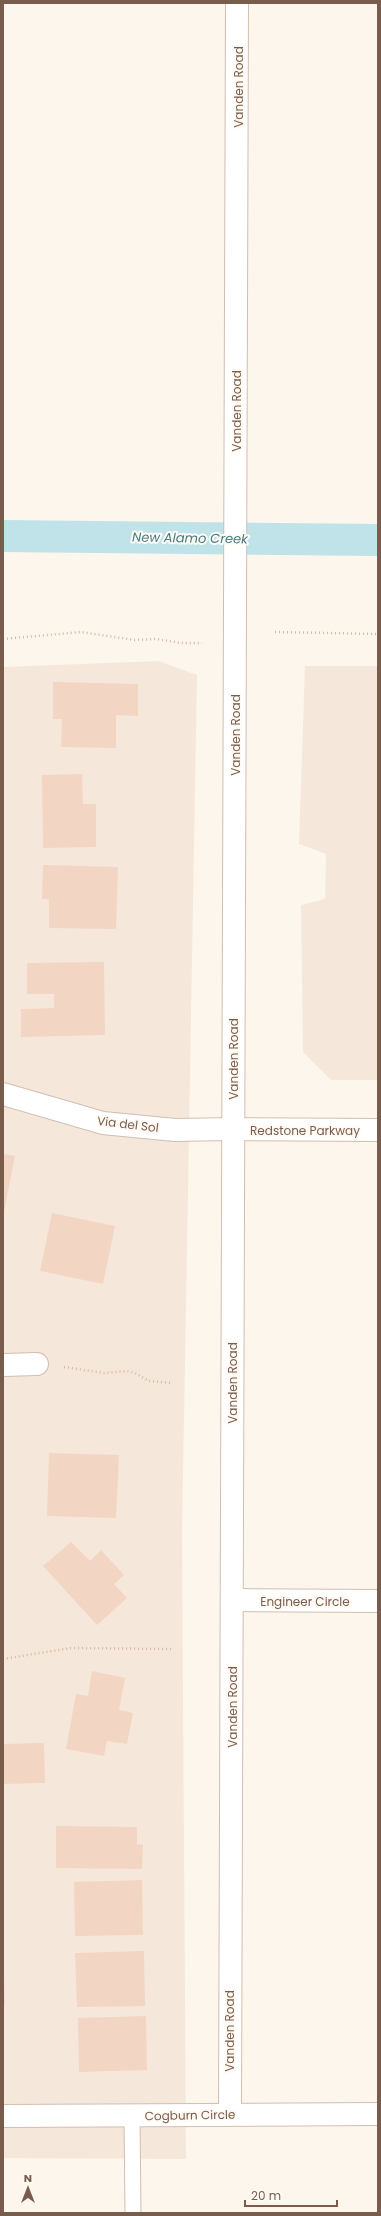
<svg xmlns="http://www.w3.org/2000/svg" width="381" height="2216" font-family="Poppins,sans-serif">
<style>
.residential{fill:#f5e8da}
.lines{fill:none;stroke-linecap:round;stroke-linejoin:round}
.canal{stroke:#bfe3e8;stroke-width:32}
.building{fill:#f3d5c3}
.service-casing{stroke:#d1beb0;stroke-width:17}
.minor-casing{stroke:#d1beb0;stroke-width:24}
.tertiary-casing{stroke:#d1beb0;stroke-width:24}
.path{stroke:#d9b8a5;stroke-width:2.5;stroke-dasharray:1 3;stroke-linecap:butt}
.service{stroke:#fff;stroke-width:15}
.minor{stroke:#fff;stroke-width:22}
.tertiary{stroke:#fff;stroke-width:22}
.labels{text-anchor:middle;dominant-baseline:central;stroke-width:4;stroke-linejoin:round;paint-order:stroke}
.street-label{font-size:12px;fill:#7a5c4d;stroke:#fffaf3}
.water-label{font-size:13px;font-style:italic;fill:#437c86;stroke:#fffaf3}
</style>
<rect width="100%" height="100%" fill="#fdf6ec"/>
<!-- residential -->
<path class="residential" d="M159,661L197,675L182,1534L186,2159L3,2158V667Z
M305,666H378V1080H331L303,1052L301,905L325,899L326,854L299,844Z"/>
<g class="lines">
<!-- canal -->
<path class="canal" d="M3,536L378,540"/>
</g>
<!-- building -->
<path class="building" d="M53,682L138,684V716L116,715V748L61,747L62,719H53Z
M82,774L83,804H96V847L43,848L42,775Z
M43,865L118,867L116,929L49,928V899H42Z
M104,962L105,1035L21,1037V1009L54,1008V994H27V963Z
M3,1154L15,1156L4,1212H3Z
M52,1213L115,1226L103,1284L40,1271Z
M49,1453L119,1455L116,1518L47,1516Z
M71,1542L90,1561L101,1550L124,1575L114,1584L127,1598L97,1625L43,1566Z
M92,1671L125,1678L119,1710L133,1713L127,1744L107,1741L104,1756L66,1749L76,1694L88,1696Z
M44,1743L45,1783L3,1784V1744Z
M56,1826L137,1827V1844L143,1845L142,1869L56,1868Z
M142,1880L143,1935L75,1936L74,1882Z
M144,1951L145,2006L77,2007L75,1953Z
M3,1978H4L5,2005H3Z
M146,2016L147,2070L79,2072L78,2018Z"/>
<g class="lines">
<defs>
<path id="service" d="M132,2116L133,2213"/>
<path id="minor" d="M3,1094L103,1123L175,1130L232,1129
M3,1365L37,1364
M233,1600L378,1601"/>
<path id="tertiary" d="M232,1129L378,1130
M230,2114L237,3
M3,2116L378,2114"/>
</defs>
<!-- service casing -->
<use href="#service" class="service-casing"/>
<!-- minor casing -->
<use href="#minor" class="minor-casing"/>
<!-- tertiary casing -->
<use href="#tertiary" class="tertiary-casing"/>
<!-- path -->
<path class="path" d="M275,632L378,634
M3,639L81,632L135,640L156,639L181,643H202
M64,1367L104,1373L127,1371L135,1373L149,1381L172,1383
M3,1659L71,1648L174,1649"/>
<!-- service -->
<use href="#service" class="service"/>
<!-- minor -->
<use href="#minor" class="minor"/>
<!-- tertiary -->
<use href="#tertiary" class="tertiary"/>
</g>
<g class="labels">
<!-- street labels -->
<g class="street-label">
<text transform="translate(238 87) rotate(-90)">Vanden Road</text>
<text transform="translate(236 411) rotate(-90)">Vanden Road</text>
<text transform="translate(235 735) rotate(-90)">Vanden Road</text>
<text transform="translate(233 1059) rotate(-90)">Vanden Road</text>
<text transform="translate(128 1124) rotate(7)">Via del Sol</text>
<text x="305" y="1130">Redstone Parkway</text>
<text transform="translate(232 1383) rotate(-90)">Vanden Road</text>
<text x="305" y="1601">Engineer Circle</text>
<text transform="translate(232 1707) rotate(-90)">Vanden Road</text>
<text transform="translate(229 2031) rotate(-90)">Vanden Road</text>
<text transform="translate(190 2115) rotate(-1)">Cogburn Circle</text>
</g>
<!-- water labels -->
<g class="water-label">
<text transform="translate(190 538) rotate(1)">New Alamo Creek</text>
</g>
</g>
<!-- border -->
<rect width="381" height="2216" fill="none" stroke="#7a5c4d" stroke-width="8"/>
<!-- north arrow -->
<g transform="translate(28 2188)" stroke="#fffaf3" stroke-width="3" paint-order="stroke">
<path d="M0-3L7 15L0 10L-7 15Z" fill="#7a5c4d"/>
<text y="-6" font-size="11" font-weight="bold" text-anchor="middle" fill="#7a5c4d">N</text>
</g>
<!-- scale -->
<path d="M245 2200v6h92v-6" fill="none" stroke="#7a5c4d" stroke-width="2"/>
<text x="251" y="2200" font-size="12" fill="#7a5c4d" stroke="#fffaf3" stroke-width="3" paint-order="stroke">20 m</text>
</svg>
